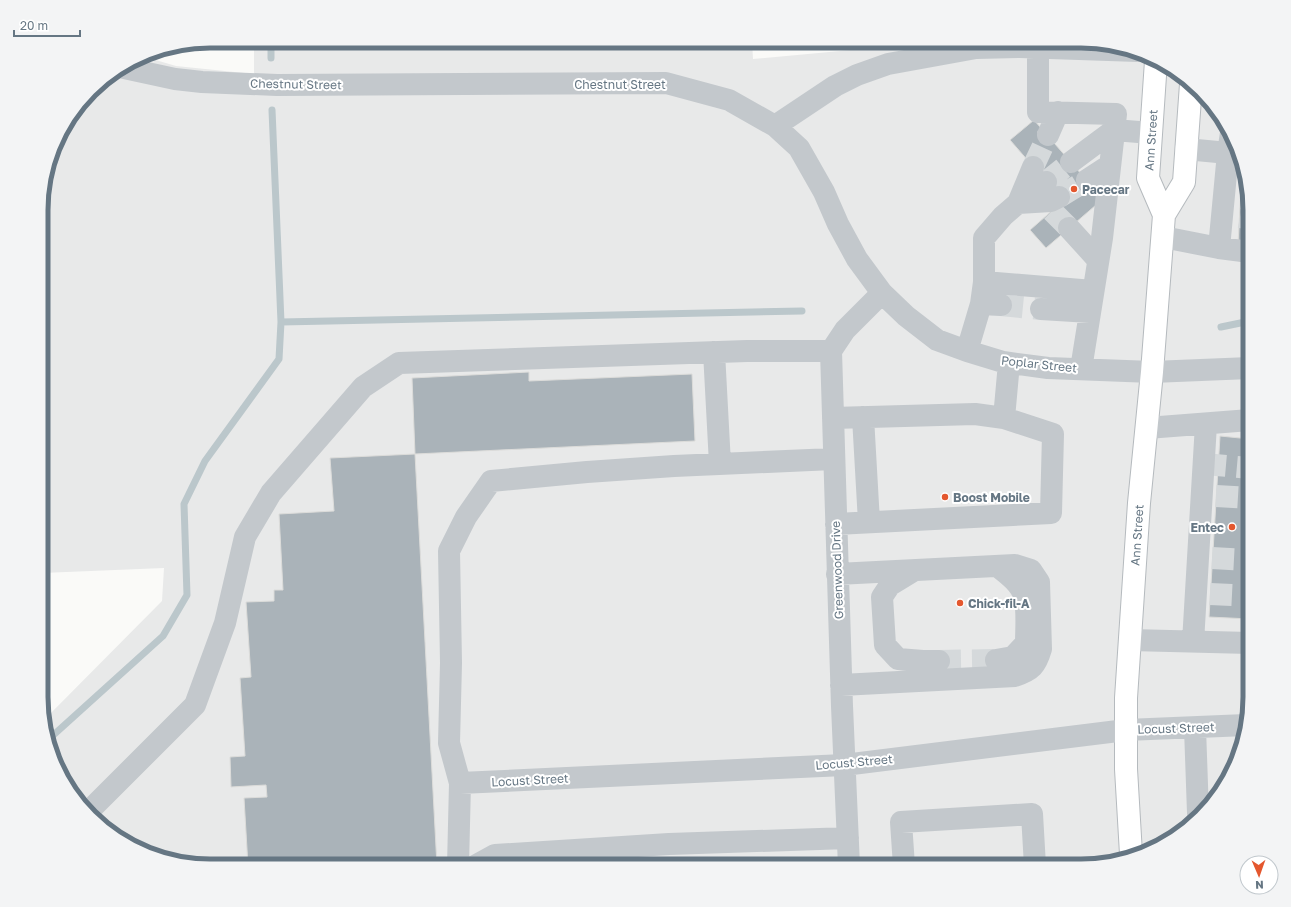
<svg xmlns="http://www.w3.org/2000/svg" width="1291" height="907" font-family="'Golos Text',sans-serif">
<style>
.built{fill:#e8e9e9}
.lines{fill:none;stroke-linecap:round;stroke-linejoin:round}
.stream{stroke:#bbc7cb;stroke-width:7}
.building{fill:#aab3b9;stroke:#dcdcda}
.minor-tunnel{stroke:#d5d9db;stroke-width:22;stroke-dasharray:22 11;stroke-linecap:butt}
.major-casing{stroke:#b5babe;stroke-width:24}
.minor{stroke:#c3c8cc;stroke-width:22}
.major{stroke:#fff;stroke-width:22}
.poi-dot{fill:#e4572e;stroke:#fff;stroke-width:1.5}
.labels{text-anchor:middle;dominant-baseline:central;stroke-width:4;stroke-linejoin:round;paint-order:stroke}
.street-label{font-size:12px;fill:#657683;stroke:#fff}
.poi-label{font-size:12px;font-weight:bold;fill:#657683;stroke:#fff;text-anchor:start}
.rim{fill:none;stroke:#657683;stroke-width:5}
</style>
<rect width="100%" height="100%" fill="#fafaf8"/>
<!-- built -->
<path class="built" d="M254,41H752L753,59L948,41H1092L1135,50L1184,76L1232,135L1250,199V708L1241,751L1215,800L1156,848L1081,866H199L156,857L107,831L64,781L43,721L162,601L164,568L42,573V188L59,135L98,83L142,56L176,66L254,74Z"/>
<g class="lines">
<!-- stream -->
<path class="stream" d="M271,41V58
M281,322L802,311
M1221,327L1250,321
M49,739L163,636L187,595L184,504L205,461L279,359L281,322L272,110"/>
</g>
<!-- building -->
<path class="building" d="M1034,120L1103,199L1046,248L1030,230L1063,201L1010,140Z
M1242,171L1250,199V245L1238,244Z
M529,372V381L692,374L695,441L415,454L412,378Z
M1220,436L1250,439V619L1209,617Z
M415,454L437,866H248L244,798L267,797L266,785L231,787L230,757L245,756L240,678L251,677L246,602L274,601V590H283L279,514L334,511L330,458Z"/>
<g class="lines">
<!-- minor-tunnel -->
<path class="minor-tunnel" d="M1033,167L1048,135
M1242,173H1243
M1046,182L1071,162
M1059,197L1087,180
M1241,198L1250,199
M1052,211L1069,228
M1240,217L1250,219
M1001,305L1041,309
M1204,464L1250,468
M1216,496L1250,498
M1212,558L1250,560
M1210,594L1250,596
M939,661L996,660"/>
<defs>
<path id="major" d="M1156,61L1148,178L1164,215
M1131,854L1126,769V698L1139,503L1152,372L1164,215L1184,182L1191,84"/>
</defs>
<!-- major casing -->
<use href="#major" class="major-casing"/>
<!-- minor -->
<path class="minor" d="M1038,48V112L1116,114L1102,238L1081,369
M124,68L175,79L202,82L277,85L666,83L729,100L775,126L799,148L824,192L838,224L857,259L882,293L906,316L937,340L967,351L1003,362L1048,368L1152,372L1250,368
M775,126L835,86L857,75L888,64L976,48L1020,47L1138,51
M1048,135L1058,112
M1186,149L1228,153L1231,133
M1071,162L1114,130L1151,133
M1087,180L1110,165
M1019,202L1046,182
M1018,203L1051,201L1059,197
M1069,228L1098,260
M1163,237L1219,248L1228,153
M1219,248L1250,252
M984,282L1093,291
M981,304L1001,305
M1041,309L1090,312
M967,351L981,304L984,282V238L1003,216L1018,203L1033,167
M714,352L720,464
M863,417L869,522
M833,418L975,414L1004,418
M1147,428L1250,420
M836,524L1051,513L1053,434L1004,418L1009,363
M913,571L890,585L882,597L885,645L898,659L923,661H939
M837,574L1015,565L1031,570L1039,582L1041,649C1036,666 1032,670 1015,676L841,685
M1130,640L1250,643
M1193,642L1206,424
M996,660L1013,657L1026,643C1026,630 1028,608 1024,596C1020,583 1007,574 997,566
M1195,728L1198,813
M460,783L844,765L1126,730L1246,725
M89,811L195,705L225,623L245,537L271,493L363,387L399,363L747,351H831
M458,866L460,783L449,743L451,663L449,551L466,517L491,481L587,472L674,466L833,459
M475,866L495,855L669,844L848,838
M849,866L842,706L831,351L845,330L882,293
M904,866L901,822L1032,814L1035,866"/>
<!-- major -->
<use href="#major" class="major"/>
</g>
<!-- markers -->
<g class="poi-dot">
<circle cx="1074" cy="189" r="4"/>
<circle cx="945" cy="497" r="4"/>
<circle cx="1232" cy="527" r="4"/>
<circle cx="960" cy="603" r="4"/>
</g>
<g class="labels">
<!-- street labels -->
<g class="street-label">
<text transform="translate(296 84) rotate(1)">Chestnut Street</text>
<text x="620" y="84">Chestnut Street</text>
<text transform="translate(1151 140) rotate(-86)">Ann Street</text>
<text transform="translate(1039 364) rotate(6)">Poplar Street</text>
<text transform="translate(1137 535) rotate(-86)">Ann Street</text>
<text transform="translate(837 570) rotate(-92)">Greenwood Drive</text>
<text transform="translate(1176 728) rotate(-2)">Locust Street</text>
<text transform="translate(854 762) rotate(-5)">Locust Street</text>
<text transform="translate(530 780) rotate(-3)">Locust Street</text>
</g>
<!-- poi labels -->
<g class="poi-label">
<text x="1082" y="189">Pacecar</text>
<text x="953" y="497">Boost Mobile</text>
<text x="1224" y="527" text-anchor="end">Entec</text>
<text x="968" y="603">Chick-fil-A</text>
</g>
</g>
<!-- crop -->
<path d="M0 0H1291V907H0ZM210 48H1081A162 162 0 0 1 1243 210V697A162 162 0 0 1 1081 859H210A162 162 0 0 1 48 697V210A162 162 0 0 1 210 48Z" fill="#f3f4f5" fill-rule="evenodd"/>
<path class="rim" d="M210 48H1081A162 162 0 0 1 1243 210V697A162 162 0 0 1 1081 859H210A162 162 0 0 1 48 697V210A162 162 0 0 1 210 48Z"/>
<!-- north arrow -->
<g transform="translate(1259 875) rotate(178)"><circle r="19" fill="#ffffff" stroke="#c1c8cd"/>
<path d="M0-3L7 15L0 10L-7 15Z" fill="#e4572e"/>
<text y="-6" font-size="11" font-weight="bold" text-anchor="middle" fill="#657683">N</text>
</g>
<!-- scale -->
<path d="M14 30v6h66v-6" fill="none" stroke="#657683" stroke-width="2"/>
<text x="20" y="30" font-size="12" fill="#657683" stroke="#ffffff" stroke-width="3" paint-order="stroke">20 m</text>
</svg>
